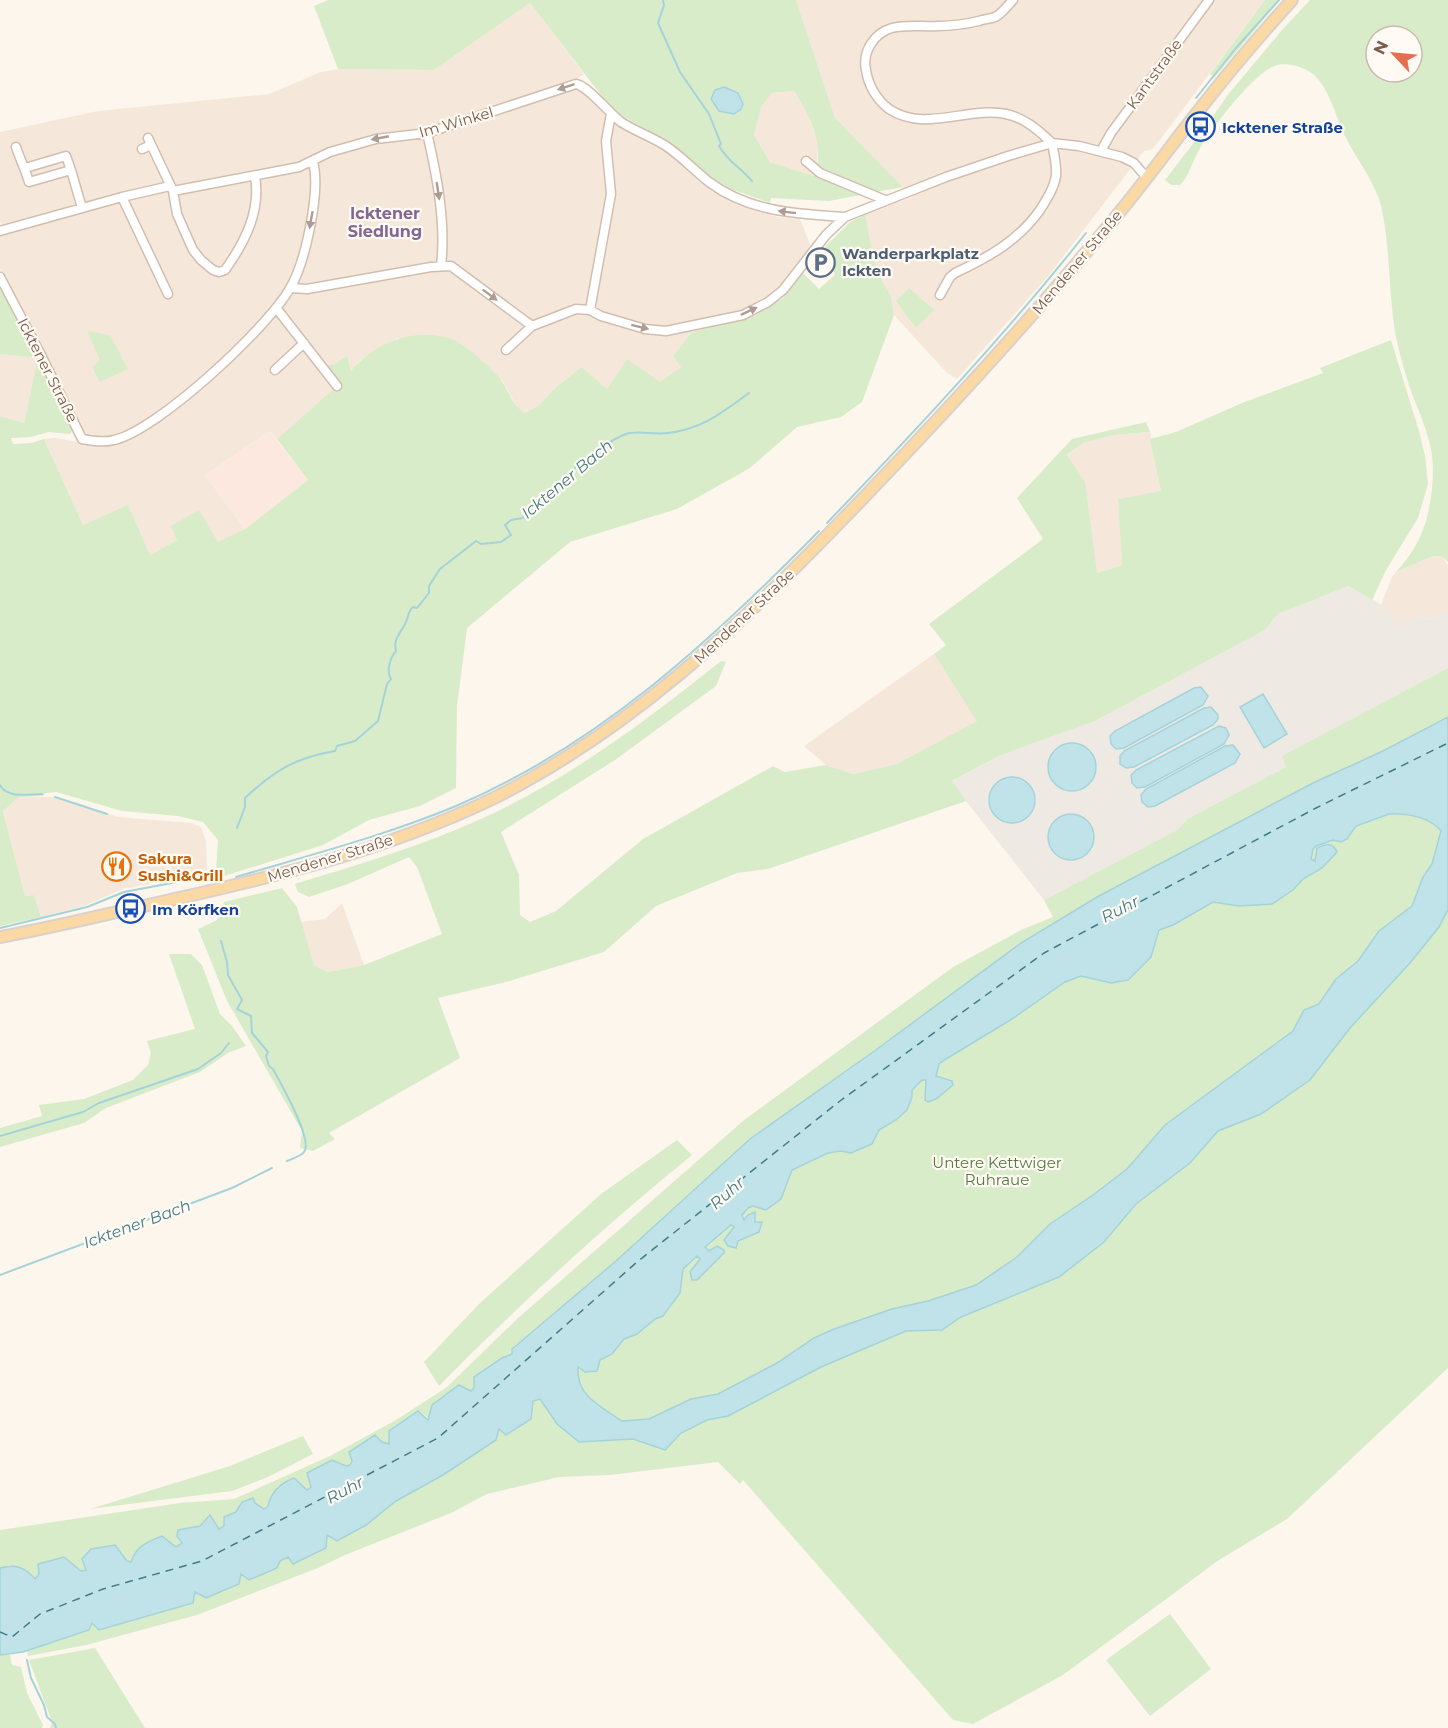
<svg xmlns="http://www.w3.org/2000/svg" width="1448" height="1728" font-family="Montserrat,sans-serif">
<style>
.residential{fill:#f5e8da}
.commercial{fill:#fde8e0}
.industrial{fill:#efe9e4}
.green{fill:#d8ecc9;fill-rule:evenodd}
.water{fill:#bfe3e8;stroke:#a5d3da;stroke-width:1.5;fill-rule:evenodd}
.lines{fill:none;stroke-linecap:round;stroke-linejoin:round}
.stream{stroke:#a5d3da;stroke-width:2}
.ferry{stroke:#437c86;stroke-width:1.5;stroke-dasharray:8 6;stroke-linecap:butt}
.minor-casing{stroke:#d1beb0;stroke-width:11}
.major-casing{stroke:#dad1cd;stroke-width:14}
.minor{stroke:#fff;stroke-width:8}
.major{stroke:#fbd9a5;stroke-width:10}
.oneway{fill:#af9d94}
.labels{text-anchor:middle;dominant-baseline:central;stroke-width:4.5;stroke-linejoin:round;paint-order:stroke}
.street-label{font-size:15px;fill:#7a5c4d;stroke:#fffaf3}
.transit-label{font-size:15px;font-weight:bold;fill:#164399;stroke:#fffaf3;text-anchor:start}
.service-label{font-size:15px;font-weight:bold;fill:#4e5e75;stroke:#fffaf3;text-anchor:start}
.food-label{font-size:15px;font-weight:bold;fill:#c56008;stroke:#fffaf3;text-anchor:start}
.park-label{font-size:15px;fill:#537a41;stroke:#fffaf3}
.neighbourhood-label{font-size:16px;font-weight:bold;fill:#846695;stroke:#fffaf3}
.water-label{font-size:16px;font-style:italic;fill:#437c86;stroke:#fffaf3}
</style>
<rect width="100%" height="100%" fill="#fdf6ec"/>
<!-- residential -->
<path class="residential" d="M796,0H1265L1156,145L1151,150L1144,151L1050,274L957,379L946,372L894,315L891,295L882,281L873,257L866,217L870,212L913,197L835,119Z
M530,3L584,74L574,81L599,107L627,129L662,148L730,198L777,217L800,219L811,247L781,284L766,296L740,312L691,322L692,332L674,356L681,367L660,382L607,389L582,367L556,387L538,406L525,413L518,409L502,380L398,338L360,360L351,371L347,355L334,365H327L340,383L277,439L270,431L205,475L245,529L218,543L199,510L177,540L150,555L128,506L83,525L44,439L56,438L87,444L0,269V235L5,233L0,221V132L98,111L269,94L321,72L338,69L434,70Z
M794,91L808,115L818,141L817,167L814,176L770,162L754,135L760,107L772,93Z
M0,354L39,358L24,423L0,416Z
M1150,432L1161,492L1119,499L1122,565L1097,573L1067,456L1083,443L1114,435Z
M1433,556H1441L1448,565V612L1429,619L1421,616L1399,628L1387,608L1381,605L1392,577L1396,572Z
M934,654L978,721L898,764L853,774L826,765L804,746Z
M19,797H53L78,803L118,817L191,823L201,827L206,841L207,874L125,888L84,906L41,917L34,895L25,896L3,810Z
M342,903L364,965L328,972L314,965L301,922L325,919Z"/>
<!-- commercial -->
<path class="commercial" d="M270,431L308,480L245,529L205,475Z"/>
<!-- industrial -->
<path class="industrial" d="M1349,586L1387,608L1399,627L1421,616L1429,619L1448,612V668L1283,756L1286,767L1189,818L1177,830L1044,900L951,782L999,756L1095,721L1265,630L1278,614Z"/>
<!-- green -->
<path class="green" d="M328,0H796L835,118L903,187L829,201L771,198L770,203L728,188L703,172L674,145L624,117L611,108L530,3L434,70L338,69L314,6ZM794,91C810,117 826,145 814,176L770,162L754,135L761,107L772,93Z
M1265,0H1280L1214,78L1210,74Z
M1310,0H1448V562L1441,556H1433L1396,572C1402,565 1408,558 1413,550C1428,527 1433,495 1433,468C1433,442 1421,417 1412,394C1406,376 1400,356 1396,337C1388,294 1391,249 1381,206C1375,182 1357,160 1346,138C1336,119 1331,92 1316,77C1307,67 1286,61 1274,66C1253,74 1207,133 1197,154C1191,165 1189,176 1180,185H1171L1165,180L1202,132L1227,96L1282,30ZM1376,36H1412V72H1376Z
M870,212L866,217L873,257L882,281L891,295L894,315L862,402L841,417L797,427L750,468L677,509L570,542L467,628L457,706L456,788L420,806L369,820L323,845L221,877L216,873L218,840L203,822L178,816L122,811L56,792L46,793L43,796L19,797L3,811L25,896L34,895L41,917L0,926V416L24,423L38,358L0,354V283L73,430L70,434L48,432L31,437L11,438L13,444L31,443L44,439L83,525L128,505L150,555L177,540L171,526L199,510L218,542L245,529L308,480L277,439L340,383L326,365H334L347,355L351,371C375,342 415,327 451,339C463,342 493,369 501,380C509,391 512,406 525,413L538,406L556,387L582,367L607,389L627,359L660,382L681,367L673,356L692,332L756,315L784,297L803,273L819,289L835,275L825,247L850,222Z
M909,288L934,310L916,328L896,301Z
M87,331L110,335L128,369L100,382L92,367L100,360Z
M1391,340L1419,431L1425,456L1428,484L1418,518L1386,570L1372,600L1349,586L1278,614L1265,630L1095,721L999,756L952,781L966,801L768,869L737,873L656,906L604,952L506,982L438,998L460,1058L329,1133L335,1139L313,1151L300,1148L302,1131L227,1001L198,929L217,920L224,902L282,888L297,907L314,965L328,972L364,965L442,934L417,867L409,857L348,884L309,897L298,892L295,884C357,865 421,846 481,819C569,779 646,721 721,661L726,662L716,686L615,760L501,832L519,875L520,915L530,922L556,911L643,839L773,766L785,772L826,765L853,774L897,764L977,721L934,654L946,645L929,624L1043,539L1017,498L1072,439L1146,422L1150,432L1114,435L1083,443L1067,455L1085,482L1097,573L1122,565L1118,499L1161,491L1150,439L1176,432L1242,403L1323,373L1320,368Z
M1448,668V717L1383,751L1313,783L1097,897L1021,943L873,1052L750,1139L616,1261L512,1348L513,1354L474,1377V1388L471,1391L459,1385L432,1405L429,1418L418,1411L389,1431V1444L382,1442L379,1437L352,1461L351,1465L346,1466L307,1490L294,1478C277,1485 277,1500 263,1509L254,1503L236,1512L224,1526L218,1529L210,1515L176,1548L131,1562L81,1571L39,1574L35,1580L10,1565L0,1568V1530L180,1503L234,1499L330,1456L396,1420L447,1387L517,1319L743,1121L953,967L1021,930L1053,917L1044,900L1177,830L1189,818L1286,767L1282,756Z
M1448,764V1368L1287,1519L1219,1560L1063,1675L973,1724L953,1720L743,1480L740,1484L718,1462L610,1475L559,1477L487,1494L451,1513L345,1555L318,1568L197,1615L86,1645L28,1656L27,1650L89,1630L92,1622L99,1629C134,1622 163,1608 195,1592L207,1598L239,1584L241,1574L277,1568L279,1561L327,1534L908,1058Z
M169,954H191L202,965L220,1014L232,1026L246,1046L228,1053L200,1072L106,1108L84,1123L0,1147V1128L42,1116L39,1105L84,1099L133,1080L148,1065L151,1053L147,1041L195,1029Z
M677,1140L692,1155C603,1227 519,1305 439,1386L424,1362L480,1303L601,1194Z
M303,1436L313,1454L268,1477L232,1491L90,1509L227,1467Z
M1170,1614L1211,1669L1150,1716L1106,1660Z
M95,1648L145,1728H50L52,1722L29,1660Z
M0,1655H10L12,1665L21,1667L27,1693L43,1725L42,1728H0Z"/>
<!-- water -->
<path class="water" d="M724,87L738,93L743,104L741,109L734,114L719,111L711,99L715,90Z
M1201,687L1208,696L1203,705L1124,748L1116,749L1111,744L1110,736L1115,731L1194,688Z
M1263,694L1287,734L1264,748L1240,707Z
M1211,707L1218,715V719L1213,725L1134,767L1126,768L1120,764V756L1124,751L1204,708Z
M1448,717V910L1439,927L1410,963L1350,1028L1310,1080L1261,1114L1218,1131L1190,1163L1136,1204L1104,1242L1059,1277L961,1317L942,1330L906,1331L821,1367L728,1416L707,1420L681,1433L665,1450L633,1439L579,1442L557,1424L540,1399L533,1401L531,1419L506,1435L499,1429L496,1440L443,1475L396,1501L366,1525L337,1541L327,1535L326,1548L293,1564L288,1557L280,1561L277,1568L249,1580L241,1574L239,1584L206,1598L195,1592L193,1603L99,1630L92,1623L89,1630L23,1652L0,1655V1568C15,1564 25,1567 35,1579L39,1574L38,1564L64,1557L81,1571L86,1570L82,1559L91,1549L115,1545L127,1561L131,1562C137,1545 146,1543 162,1536L176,1547L182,1543L177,1536L178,1530L200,1526L210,1515L219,1529L224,1526V1517L236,1512L242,1502L253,1498L255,1503L264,1509L268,1506C271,1492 281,1483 294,1478L307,1490L311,1487L307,1473L332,1460L346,1466L350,1465L352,1461L349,1452L375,1435L382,1442L389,1444V1431L418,1411L428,1420L432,1405L459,1385L471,1391L474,1388V1377L502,1358L512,1354V1349L616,1261L750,1139L873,1052L1021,943L1097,897L1313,783L1383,751ZM1389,814C1407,813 1430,817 1441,831L1432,864L1423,877L1412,906L1379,931L1358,961L1336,979L1319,1004L1304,1010L1293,1031L1165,1125L1127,1169L1093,1195L1050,1224L1017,1257L976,1285L928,1301L892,1309L834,1329L814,1338L777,1363L718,1394L691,1399L649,1419L622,1421C600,1406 576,1396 578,1367L585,1372L597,1371L600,1360L612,1354L624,1339L637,1334L655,1319L663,1316L680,1293L683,1269L697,1256L700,1259L690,1272L692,1280H697L724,1253V1250L717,1246L709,1251L705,1247L731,1225L733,1226L734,1227L724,1240L728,1246L736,1248L738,1241L759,1232L762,1222H755V1212L748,1215L744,1220L742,1215L748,1208L753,1206L766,1210L781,1199L792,1170L828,1153L841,1151L851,1153L872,1144L879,1130L896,1120L907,1110L912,1097V1090L922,1080H926L925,1100L928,1102L936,1099L953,1085L952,1081L936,1076L939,1064L946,1059L1012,1019L1065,982L1081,976L1111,983L1128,980L1151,957L1159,930L1173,925L1213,902L1239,906L1272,904L1293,890L1303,879L1322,868L1337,852C1333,842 1326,844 1317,848L1315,861L1311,859L1313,849L1316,846L1333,840L1341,842L1347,839L1356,826Z
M1219,726L1226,728L1229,735L1224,744L1145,787L1137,788L1132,783L1131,775L1136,770Z
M1048 767a24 24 0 1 1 48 0a24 24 0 1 1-48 0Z
M1233,745L1240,754L1235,763L1155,806L1148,807L1142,802L1141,795L1146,789L1225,746Z
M989 800a23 23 0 1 1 46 0a23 23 0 1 1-46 0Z
M1048 837a23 23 0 1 1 46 0a23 23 0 1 1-46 0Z"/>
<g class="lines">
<!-- stream -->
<path class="stream" d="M663,0L664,5L658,23L680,72L709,114L721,144L719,146C730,164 739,166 752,181
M1196,98L1236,48L1279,0
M827,523C917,429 1006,334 1086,233
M0,785C7,799 29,794 42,794
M55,797L107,814
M237,828L245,807V798C275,770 295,758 335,751L337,746L355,741L378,721L387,684L391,679C386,671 390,658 396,651C393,639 400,634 405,624C409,618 407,612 413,607L417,608L429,593V586L440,569L476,541L481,544L501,542L511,535L505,525L511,520L523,518C545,494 596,445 626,434C638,430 654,435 667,433C701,430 723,412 749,393
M236,877C310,855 384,836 456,806C599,745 712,640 819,531
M0,928L87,907L124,892L177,882
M221,941L227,962L228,975L242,1000L237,1009L251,1016L252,1033L268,1052L266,1056L269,1066L273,1069C280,1082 314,1141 304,1152C301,1156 292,1159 287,1161
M0,1136L83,1112L99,1103L198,1069L221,1053L229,1043
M0,1275L232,1188L272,1168
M27,1660L31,1678L44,1705L47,1717L55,1724L56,1728"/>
<!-- ferry -->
<path class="ferry" d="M0,1632L12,1637L40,1614L103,1589L202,1561L438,1438L637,1262L840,1101L1044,953L1316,808L1448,743"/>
<defs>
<path id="minor" d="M1013,0C1008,5 1003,12 997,16C992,19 984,19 979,21C966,24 952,26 938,26C923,27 907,24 892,28C874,33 862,52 866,70C868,85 877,100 889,109C925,133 968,106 1006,114C1025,118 1038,130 1052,143
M427,133C437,176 446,222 441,266
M148,138L173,191L177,214L193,250L201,260L213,270L219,272L225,270C245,242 261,211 255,176
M16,147C20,159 25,169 29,182L71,170L82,208
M142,149L151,145
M1101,151L1111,133L1209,0
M806,161L820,173L885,200
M25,168L66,156L71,170
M173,191L299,167L330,152L376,139L427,133L576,84C588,86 609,113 621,122C635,131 652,137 666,146C681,156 694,170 709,182C749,212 797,214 845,217
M122,197L168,294
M0,231L122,197L170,186
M0,277L40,353L82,439C92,441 103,443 114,440C158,430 265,330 289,290C305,265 321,191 313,162
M291,288L307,289L431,267L451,266L532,326L576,309L590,310L601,316L645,329L666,331L743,315L768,302L783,290L826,235L845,217L946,177L1008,156L1052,143L1079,146L1122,157L1134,163L1147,178
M940,295L950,277L955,273C989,257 1018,241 1040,210C1047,199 1054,188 1056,176C1057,165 1054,154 1052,143
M277,309L337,386
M590,310L611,194L606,141L611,114
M506,350L532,326
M275,370L304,343"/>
<path id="major" d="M0,937C44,929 87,919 130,909C253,882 379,854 494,798C628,731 739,627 842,520C936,423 1028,323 1114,219C1148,178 1178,136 1211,95C1237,62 1264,31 1292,0"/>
</defs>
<!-- minor casing -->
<use href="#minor" class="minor-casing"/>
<!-- major casing -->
<use href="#major" class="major-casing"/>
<!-- minor -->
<use href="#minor" class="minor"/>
<!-- major -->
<use href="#major" class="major"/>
</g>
<!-- one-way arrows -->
<defs><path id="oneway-solid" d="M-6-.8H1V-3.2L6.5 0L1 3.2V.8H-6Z" transform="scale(1.5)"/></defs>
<g class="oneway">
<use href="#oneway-solid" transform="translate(566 87) rotate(162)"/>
<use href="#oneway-solid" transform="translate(380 138) rotate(169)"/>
<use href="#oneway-solid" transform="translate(438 191) rotate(81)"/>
<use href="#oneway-solid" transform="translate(787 212) rotate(-173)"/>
<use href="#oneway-solid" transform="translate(311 220) rotate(100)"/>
<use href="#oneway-solid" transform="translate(490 295) rotate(37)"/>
<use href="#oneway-solid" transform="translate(749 311) rotate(-25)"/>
<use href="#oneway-solid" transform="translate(640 327) rotate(14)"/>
</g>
<!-- icons -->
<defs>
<symbol id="bus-ring" viewBox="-11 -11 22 22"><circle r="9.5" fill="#fffaf3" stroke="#1a4fb4" stroke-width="1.5"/><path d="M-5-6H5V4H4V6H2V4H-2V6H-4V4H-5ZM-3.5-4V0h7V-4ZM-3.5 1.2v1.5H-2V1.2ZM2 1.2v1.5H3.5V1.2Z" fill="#1a4fb4"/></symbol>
<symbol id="parking-ring" viewBox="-11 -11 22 22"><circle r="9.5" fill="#fffaf3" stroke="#5c6f8a" stroke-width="1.5"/><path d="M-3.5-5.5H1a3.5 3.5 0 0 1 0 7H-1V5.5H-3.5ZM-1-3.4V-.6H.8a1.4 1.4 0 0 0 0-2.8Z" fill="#5c6f8a"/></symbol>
<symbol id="restaurant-ring" viewBox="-11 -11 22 22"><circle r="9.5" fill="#fffaf3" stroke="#e8710a" stroke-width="1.5"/><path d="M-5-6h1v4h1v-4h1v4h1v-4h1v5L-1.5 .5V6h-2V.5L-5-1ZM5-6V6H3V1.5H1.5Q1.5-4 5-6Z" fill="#e8710a"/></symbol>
</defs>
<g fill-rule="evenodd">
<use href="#bus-ring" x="1184" y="110" width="33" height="33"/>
<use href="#parking-ring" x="804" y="246" width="33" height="33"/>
<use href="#restaurant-ring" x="100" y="850" width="33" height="33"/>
<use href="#bus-ring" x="114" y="892" width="33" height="33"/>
</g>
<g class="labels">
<!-- street labels -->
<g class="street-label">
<text transform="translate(1154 74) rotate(-54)">Kantstraße</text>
<text transform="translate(456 122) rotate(-16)">Im Winkel</text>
<text transform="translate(1077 262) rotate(-50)">Mendener Straße</text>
<text transform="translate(48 370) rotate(63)">Icktener Straße</text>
<text transform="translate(744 616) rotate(-43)">Mendener Straße</text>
<text transform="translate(330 858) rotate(-17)">Mendener Straße</text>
</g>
<!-- transit labels -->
<g class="transit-label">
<text x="1222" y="127">Icktener Straße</text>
<text x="152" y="909">Im Körfken</text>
</g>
<!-- service labels -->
<g class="service-label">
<text x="842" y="253">Wanderparkplatz<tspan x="842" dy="17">Ickten</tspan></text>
</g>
<!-- food labels -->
<g class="food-label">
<text x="138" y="858">Sakura<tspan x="138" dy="17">Sushi&amp;Grill</tspan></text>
</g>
<!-- park labels -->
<g class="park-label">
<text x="997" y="1162">Untere Kettwiger<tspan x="997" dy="17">Ruhraue</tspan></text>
</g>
<!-- neighbourhood labels -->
<g class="neighbourhood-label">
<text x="385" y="213">Icktener<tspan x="385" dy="18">Siedlung</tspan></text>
</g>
<!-- water labels -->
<g class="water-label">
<text transform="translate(567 479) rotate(-40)">Icktener Bach</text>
<text transform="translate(1120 909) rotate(-27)">Ruhr</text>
<text transform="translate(727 1193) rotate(-41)">Ruhr</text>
<text transform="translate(137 1224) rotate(-20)">Icktener Bach</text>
<text transform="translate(345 1490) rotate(-28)">Ruhr</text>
</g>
</g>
<!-- north arrow -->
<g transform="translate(1394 54) rotate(296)"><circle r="28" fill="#fffaf3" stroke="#cabbb1" stroke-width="1.5"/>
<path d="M0-4.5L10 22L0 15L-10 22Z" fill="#e76f51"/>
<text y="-9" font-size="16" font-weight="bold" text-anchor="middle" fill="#7a5c4d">N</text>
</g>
</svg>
